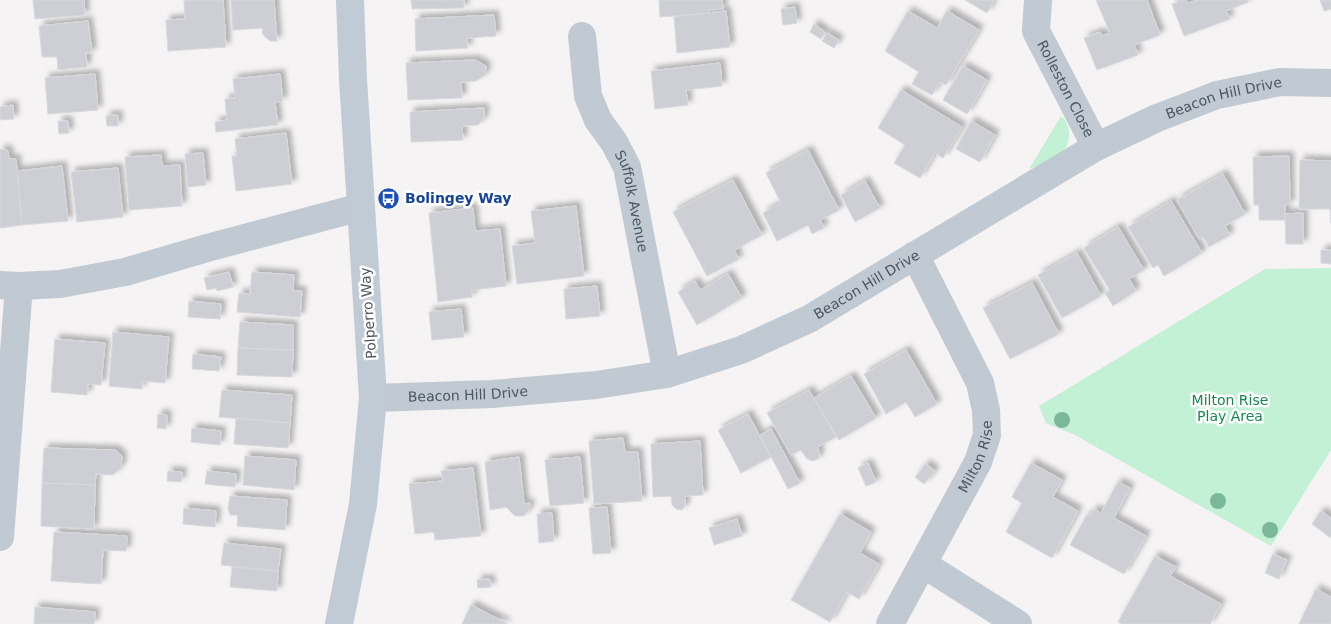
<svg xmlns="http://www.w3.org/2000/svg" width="1331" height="624" font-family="'DejaVu Sans',sans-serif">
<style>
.green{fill:#c3f1d5}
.building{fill:#cdcfd5;stroke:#d7d9de;filter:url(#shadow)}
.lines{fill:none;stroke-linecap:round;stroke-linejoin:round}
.street{stroke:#c1cad2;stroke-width:28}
.secondary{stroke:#c1cbd6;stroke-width:28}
.tree{fill:#7bb799}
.labels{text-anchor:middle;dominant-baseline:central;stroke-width:5;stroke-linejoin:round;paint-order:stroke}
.street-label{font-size:14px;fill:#4a5661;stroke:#fff}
.transit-label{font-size:14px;font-weight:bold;fill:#164399;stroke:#fff;text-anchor:start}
.park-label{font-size:14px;fill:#17864f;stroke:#fff}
</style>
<defs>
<filter id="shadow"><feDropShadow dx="4.5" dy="-4.5" stdDeviation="2.5" flood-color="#0004"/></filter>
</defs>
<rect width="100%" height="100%" fill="#f5f3f3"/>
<!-- green -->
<path class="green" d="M1061,116C1067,122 1069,127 1069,134C1069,157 1046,162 1029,169Z
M1331,268V450L1271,546L1075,435L1046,423L1039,406L1265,269Z"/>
<!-- building -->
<path class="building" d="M33,0H84L85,15L35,19Z
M184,0H223L226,47L168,51L166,20L185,19Z
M231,0H274L277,41H270L263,35L262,28L233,30Z
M411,0H464V8L412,9Z
M659,0H722L723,9L709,10V13L660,17Z
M965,0H994L987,13Z
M1096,0H1147L1160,35L1134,45L1138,55L1097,70L1084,38L1100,32L1102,36L1110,33Z
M1184,0H1186L1188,3L1198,0H1248V2L1226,11L1230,19L1184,36L1172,4Z
M1320,0H1331V9L1324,11Z
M795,7L797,23L783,25L781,9Z
M726,11L730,47L677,53L674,17Z
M908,11L937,28L947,11L979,30L946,85L940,82L932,95L912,84L919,72L885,51Z
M494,15L496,36L467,38L468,48L416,51L415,19Z
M88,21L92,53H86L87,67L58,70L57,57H42L39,26Z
M814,24L825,32L821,39L810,32Z
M827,33L839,40L834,48L822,41Z
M475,60L486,66L485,75L476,81L461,82L462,98L408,100L406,63Z
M720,63L722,86L686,90L688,105L655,109L651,71Z
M963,66L987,80L967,114L943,100Z
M95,74L98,110L48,114L45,78Z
M280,74L283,101L275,102L278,125L216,132L215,122L227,120L225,99L235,98L233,79Z
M901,90L962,127L943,158L935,153L920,178L894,163L905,145L878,128Z
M13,105L14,119L0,120V107Z
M484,108V118L478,125L462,126L463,140L411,142L410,112Z
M118,115V126H107L106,116Z
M58,121H68L69,133L59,134Z
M971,121L995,135L980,162L956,149Z
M286,133L292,184L236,191L232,156H237L235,139Z
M2,149L8,151L9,159H16L22,225L0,228V150Z
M808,150L839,210L820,220L824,228L812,234L808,225L777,241L763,213L781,203L766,173Z
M203,153L206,185L188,187L185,154Z
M161,155L162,166L180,165L182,206L129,210L125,157Z
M1289,156L1290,204L1285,205V220H1259V205H1254L1253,157Z
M1300,160L1331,161V223L1330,209H1299Z
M62,166L68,221L22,225L17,171Z
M118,168L123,217L77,222L71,172Z
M1223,174L1245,214L1225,226L1230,235L1209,247L1203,237L1199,239L1177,200Z
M733,180L762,235L734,250L739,259L707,276L673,212Z
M865,181L880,208L855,222L841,195Z
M1171,201L1202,253L1164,276L1158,265L1153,268L1128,227Z
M576,206L584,276L517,284L512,246L535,243L531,211Z
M473,208L475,231L500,229L506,286L472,290V297L438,302L429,213Z
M1303,213V244H1286L1285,214Z
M1118,227L1144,270L1129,279L1136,291L1113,306L1105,293L1110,290L1084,248Z
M1321,250H1331V264L1321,263Z
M1077,253L1101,296L1062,318L1038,275Z
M229,272L233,287L217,291L216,288L207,290L204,278Z
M252,272L294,275L293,291H302L300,317L237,312L239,293L250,294Z
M728,274L742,298L697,325L678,292L695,281L700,290Z
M1032,283L1059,334L1010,359L983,308Z
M597,286L600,316L566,319L564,289Z
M189,301L221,304L220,319L188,317Z
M461,309L464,337L432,340L429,312Z
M240,322L293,325V350L238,348Z
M113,332L169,337L165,383L142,381V389L109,386Z
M55,339L105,343L101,385L88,384L87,395L51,392Z
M238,348L293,350L292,377L237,375Z
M906,350L937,404L915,417L906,402L886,414L864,374Z
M193,354L221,357L219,371L192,369Z
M851,376L876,418L839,440L814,398Z
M222,390L292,395L290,423L219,417Z
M809,390L836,437L818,447L819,452V458L813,461L807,459L801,450L791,455L767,413Z
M158,414L167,415L166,429L157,428Z
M748,414L771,457L741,473L718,430Z
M236,418L290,423L288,448L234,444Z
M192,428L221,431L220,445L191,442Z
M771,429L800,483L788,489L760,435Z
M623,438L625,452H638L642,501L594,504L589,441Z
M700,441L703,495L685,496V506L682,510L676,509L672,505L671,496L653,497L651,444Z
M44,448L115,450L122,456L121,467L113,475L96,474L95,485L42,483Z
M245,456L296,460L294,490L243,485Z
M519,457L524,504L530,503L529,510L524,516H515L506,507L490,510L485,462Z
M580,457L584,503L550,506L545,460Z
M868,463L876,482L866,486L858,468Z
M1031,463L1062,480L1053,497L1078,511L1052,558L1006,532L1022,503L1012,497Z
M926,464L935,471L924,484L915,477Z
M473,468L481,536L435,540L434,532L415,534L409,484L443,481L441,471Z
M168,471L182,472L181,482L167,481Z
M207,471L236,474L235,487L205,484Z
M1118,482L1130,488L1114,518L1146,536L1124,574L1070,545L1087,515L1090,516L1094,509L1101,513Z
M42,483L95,485L94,529L41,526Z
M230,496L287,500L285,530L237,526L238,515H230L228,509Z
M607,507L611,553L593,554L589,508Z
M184,508L216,511L215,527L183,524Z
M1321,511L1331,518V538L1312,524Z
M552,513L554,541L539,543L537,514Z
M840,514L871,532L860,553L879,564L859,599L847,592L830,622L791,600Z
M737,519L742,536L714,545L709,528Z
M54,532L127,536L126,551L103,550L101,584L51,581Z
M224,543L281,549L278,571L221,565Z
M1273,554L1287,560L1279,579L1265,573Z
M1155,556L1176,567L1170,576L1221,604L1210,624H1122L1118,622Z
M232,567L278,571L277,591L230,587Z
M490,579L491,587L478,588L477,580Z
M1316,589L1331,597V624H1299Z
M471,605L508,624H462Z
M35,607L95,612L94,624H34Z"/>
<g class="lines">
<!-- street -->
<g class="street">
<path id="s1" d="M1038,0L1036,31L1096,147"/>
<path id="s2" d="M582,36L588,96L598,120L614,142L627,167L667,374"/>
<path d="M0,285L19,286L60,284L125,272L207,248L361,207"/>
<path id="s3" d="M373,398L492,394L596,385L667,374L741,350L809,319L1096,147L1157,118L1217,95L1280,82L1331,83"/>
<path d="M0,537L19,286"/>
<path d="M923,564L1018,624"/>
<path id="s4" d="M890,624L978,462L987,435L986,410L980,383L915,255"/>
</g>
<!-- secondary -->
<path class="secondary" d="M339,624L363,504L373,398L353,79L350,0"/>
</g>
<!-- trees -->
<g class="tree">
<circle cx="1062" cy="420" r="8"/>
<circle cx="1218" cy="501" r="8"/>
<circle cx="1270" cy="530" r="8"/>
</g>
<!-- icons -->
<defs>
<symbol id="bus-disc" viewBox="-11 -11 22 22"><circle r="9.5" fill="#1a4fb4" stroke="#fff"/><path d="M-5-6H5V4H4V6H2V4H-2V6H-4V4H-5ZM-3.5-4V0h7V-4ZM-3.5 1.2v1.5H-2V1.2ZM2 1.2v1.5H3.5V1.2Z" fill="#fff"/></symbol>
</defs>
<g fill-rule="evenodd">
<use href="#bus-disc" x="376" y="186" width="25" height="25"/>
</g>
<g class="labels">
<!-- street labels -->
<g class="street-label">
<text stroke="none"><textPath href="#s1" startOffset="96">Rolleston Close</textPath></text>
<text stroke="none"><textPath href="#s3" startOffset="920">Beacon Hill Drive</textPath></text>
<text stroke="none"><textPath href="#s2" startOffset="176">Suffolk Avenue</textPath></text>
<text stroke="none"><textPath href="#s3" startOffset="515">Beacon Hill Drive</textPath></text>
<text transform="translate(368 313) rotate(-94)">Polperro Way</text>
<text stroke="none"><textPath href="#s3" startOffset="95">Beacon Hill Drive</textPath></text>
<text stroke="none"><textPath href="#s4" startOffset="189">Milton Rise</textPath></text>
</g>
<!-- transit labels -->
<g class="transit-label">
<text x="405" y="198">Bolingey Way</text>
</g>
<!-- park labels -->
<g class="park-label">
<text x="1230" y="400">Milton Rise<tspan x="1230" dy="16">Play Area</tspan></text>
</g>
</g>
</svg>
